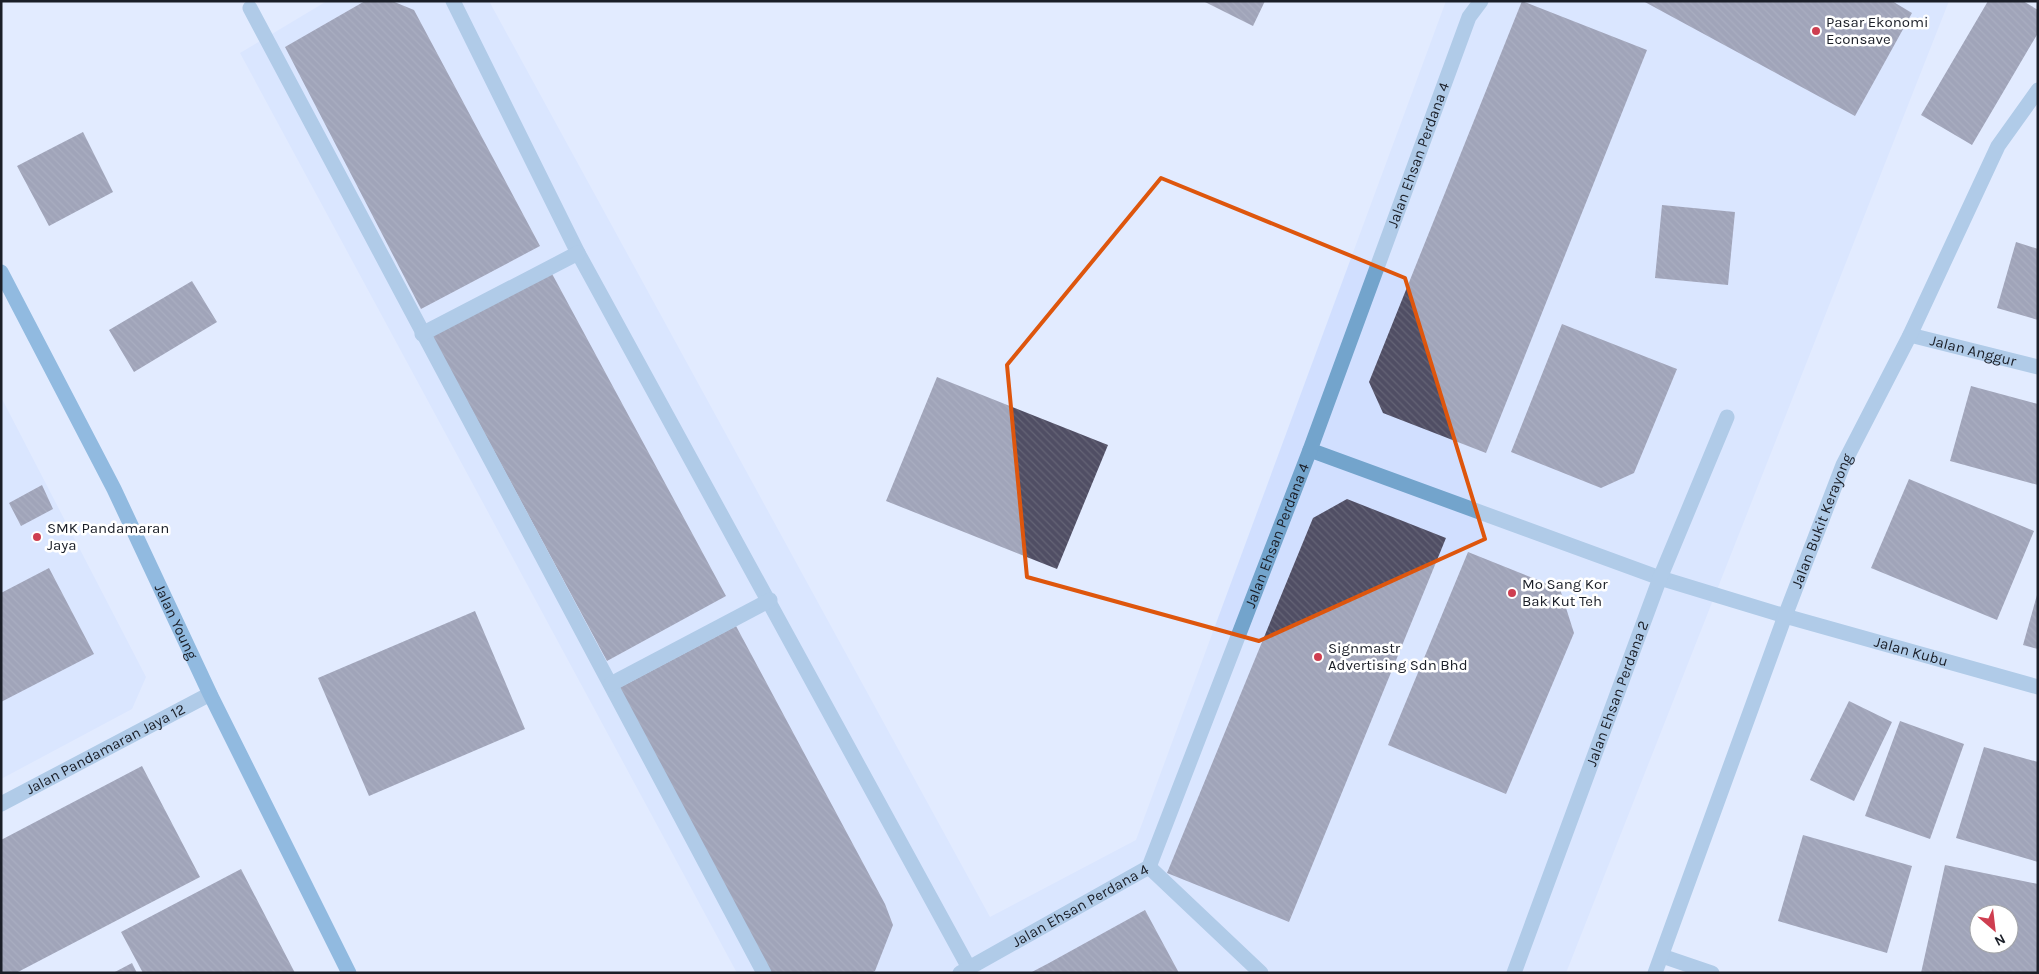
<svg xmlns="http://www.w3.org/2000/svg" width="2039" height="974" font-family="Karla,sans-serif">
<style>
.built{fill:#d1dfff}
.building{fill:url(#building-back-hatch);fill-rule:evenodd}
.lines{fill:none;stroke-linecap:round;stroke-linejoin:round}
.lane{stroke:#73a4cc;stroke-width:15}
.street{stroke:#73a4cc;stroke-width:15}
.secondary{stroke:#2f7fba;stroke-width:15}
.marked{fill:none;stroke:#de560d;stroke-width:4;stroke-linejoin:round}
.poi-dot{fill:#ce3e50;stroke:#fff;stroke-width:2}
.labels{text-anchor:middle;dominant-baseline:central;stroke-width:5;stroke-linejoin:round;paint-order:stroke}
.poi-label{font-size:15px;fill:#1a1e27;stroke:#fff;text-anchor:start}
.street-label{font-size:15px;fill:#1a1e27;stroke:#fff}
</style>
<defs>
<pattern id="building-back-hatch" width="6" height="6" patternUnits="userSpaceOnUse" patternTransform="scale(1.25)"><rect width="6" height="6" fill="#504e64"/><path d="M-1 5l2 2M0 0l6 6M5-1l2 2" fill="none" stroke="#656476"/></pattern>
</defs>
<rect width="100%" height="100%" fill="#e2ebff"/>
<!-- built -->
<path class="built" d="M327,1H489L990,917L1136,840L1446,1H1949L1566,973H737L240,53Z
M1,397L146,677L132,709L1,779Z"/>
<!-- building -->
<path class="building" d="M365,1H392L414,10L540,246L421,309L285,47Z
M1203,1H1265L1253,26Z
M1522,1L1647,50L1486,453L1383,413L1369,382Z
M1643,1H1892L1912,13L1855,116Z
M1988,1H2023L2038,10V33L1972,145L1921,115Z
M83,132L113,192L49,226L17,166Z
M1662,205L1735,212L1728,285L1655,278Z
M2016,242L2038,249V320L1997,308Z
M550,270L726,596L607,661L431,334Z
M192,281L217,322L134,372L109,330Z
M1562,324L1677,369L1634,473L1601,488L1511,452Z
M937,377L1108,445L1057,569L886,501Z
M1971,386L2038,404V485L1950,461Z
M1909,479L2034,531L1997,620L1871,568Z
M42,485L53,509L21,526L9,503Z
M1347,499L1446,538L1289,922L1167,873L1313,518Z
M1468,552L1560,589L1574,633L1506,794L1388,745Z
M49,568L94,654L1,702V593Z
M2037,595H2038V649L2023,645Z
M475,611L525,729L369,796L318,678Z
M736,626L885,904L893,925L875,971L871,973H771L619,688Z
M1849,701L1892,722L1854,801L1810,780Z
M1900,721L1964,744L1930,839L1865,816Z
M1984,747L2038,762V862L1956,838Z
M142,766L200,877L16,973H1V840Z
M1803,835L1912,866L1887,953L1778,921Z
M1945,865L2038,884V973H1921ZM1979,914H2009V944H1979Z
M241,869L295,973H143L121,932Z
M1145,910L1179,973H1030L1049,963Z
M132,963L137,973H113Z"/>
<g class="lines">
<!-- lane -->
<g class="lane">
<path d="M453,1L578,253L969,968"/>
<path d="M250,8L764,973"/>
<path d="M422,334L578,253"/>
<path d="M1310,450L1660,578L1785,616"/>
<path d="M611,684L770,600"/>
<path d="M1149,867L1261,973"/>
<path id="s1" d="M960,973L1149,867L1310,450L1469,17L1481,1"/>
<path id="s2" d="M1514,973L1660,578L1727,417"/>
</g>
<!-- street -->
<g class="street">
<path id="s3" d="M1910,335L2038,367"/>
<path id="s4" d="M1785,616L2038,687"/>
<path id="s5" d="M1,804L210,694"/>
<path d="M1662,956L1712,973"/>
<path id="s6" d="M1655,973L1785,616L1843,465L1910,335L1998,146L2038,90"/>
</g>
<!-- secondary -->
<path class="secondary" id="s7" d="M1,272L114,489L210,694L349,973"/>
</g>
<!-- marked area -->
<path d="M0 0H2039V974H0ZM1161,178L1405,278L1485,539L1259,641L1027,577L1007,365Z" fill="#e2ebff" fill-opacity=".55" fill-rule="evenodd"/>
<path class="marked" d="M1161,178L1405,278L1485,539L1259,641L1027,577L1007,365Z"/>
<!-- markers -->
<g class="poi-dot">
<circle cx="1816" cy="31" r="5"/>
<circle cx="37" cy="537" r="5"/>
<circle cx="1512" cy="593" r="5"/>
<circle cx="1318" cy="657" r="5"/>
</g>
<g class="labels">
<!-- poi labels -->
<g class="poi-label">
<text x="1826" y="22">Pasar Ekonomi<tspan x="1826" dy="17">Econsave</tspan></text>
<text x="47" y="528">SMK Pandamaran<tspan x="47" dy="17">Jaya</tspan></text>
<text x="1522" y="584">Mo Sang Kor<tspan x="1522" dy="17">Bak Kut Teh</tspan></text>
<text x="1328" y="648">Signmastr<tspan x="1328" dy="17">Advertising Sdn Bhd</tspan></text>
</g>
<!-- street labels -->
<g class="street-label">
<text stroke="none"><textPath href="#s1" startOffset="978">Jalan Ehsan Perdana 4</textPath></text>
<text stroke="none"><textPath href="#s3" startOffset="65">Jalan Anggur</textPath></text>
<text stroke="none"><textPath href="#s6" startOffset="482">Jalan Bukit Kerayong</textPath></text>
<text stroke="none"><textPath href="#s1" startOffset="572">Jalan Ehsan Perdana 4</textPath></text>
<text stroke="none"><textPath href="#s7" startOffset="391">Jalan Young</textPath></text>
<text stroke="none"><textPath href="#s4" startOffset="131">Jalan Kubu</textPath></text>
<text stroke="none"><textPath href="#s2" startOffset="298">Jalan Ehsan Perdana 2</textPath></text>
<text stroke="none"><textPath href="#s5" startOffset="118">Jalan Pandamaran Jaya 12</textPath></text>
<text stroke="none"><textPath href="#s1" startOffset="138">Jalan Ehsan Perdana 4</textPath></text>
</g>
</g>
<!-- border -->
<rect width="2039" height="974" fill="none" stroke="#1a1e27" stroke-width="5"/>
<!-- north arrow -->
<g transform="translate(1994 929) rotate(152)"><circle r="24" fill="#ffffff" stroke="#a3a5a9"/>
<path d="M0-4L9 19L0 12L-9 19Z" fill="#ce3e50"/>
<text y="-8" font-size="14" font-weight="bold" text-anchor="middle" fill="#1a1e27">N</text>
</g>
</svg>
